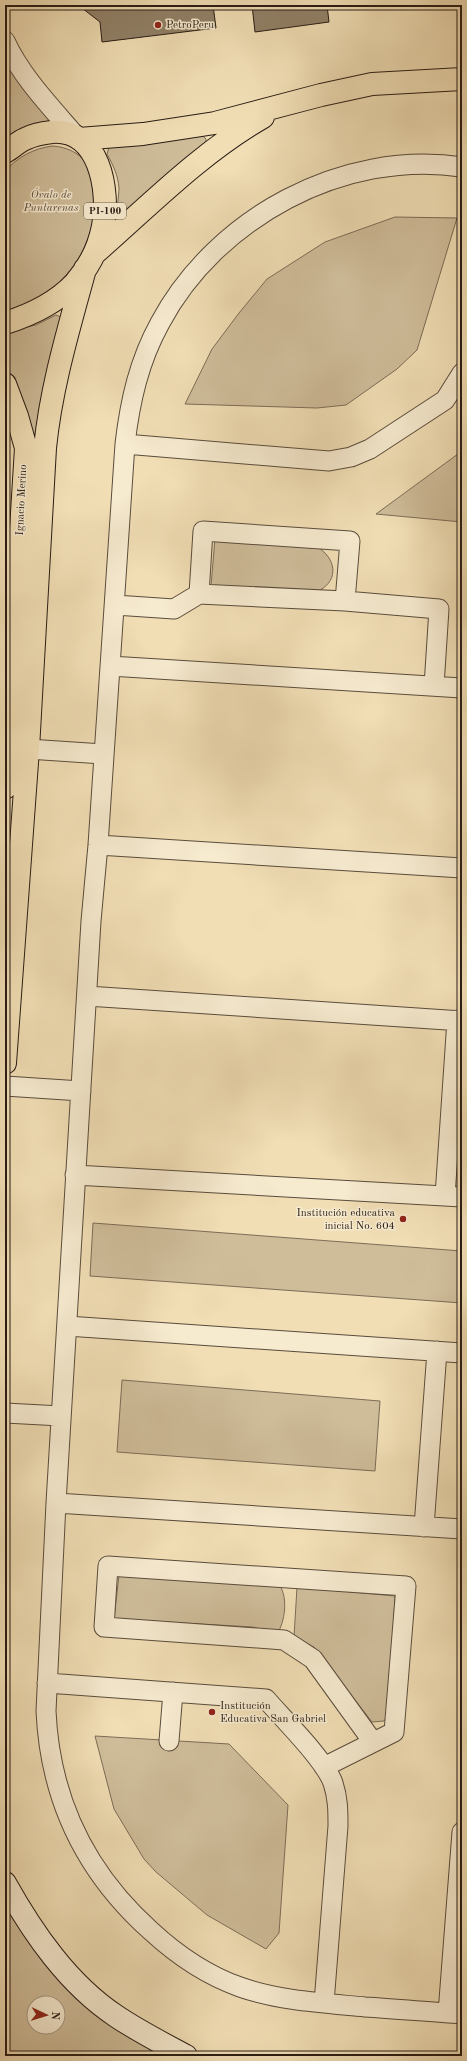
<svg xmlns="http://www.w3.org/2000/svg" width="467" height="2061" font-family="'Old Standard TT',serif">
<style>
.green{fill:#cfbd9a;stroke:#7c6c57;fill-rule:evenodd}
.building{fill:#918168;stroke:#281c14}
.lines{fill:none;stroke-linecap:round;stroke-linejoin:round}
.street-casing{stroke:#5a4c3c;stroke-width:21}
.secondary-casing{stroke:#281c14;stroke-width:24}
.primary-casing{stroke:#281c14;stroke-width:24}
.street{stroke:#f6eacf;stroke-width:19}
.secondary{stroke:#f6eacf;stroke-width:22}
.primary{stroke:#f1deb5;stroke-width:22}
.poi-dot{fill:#8f2418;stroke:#f6eacf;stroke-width:1.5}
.labels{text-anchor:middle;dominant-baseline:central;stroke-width:3;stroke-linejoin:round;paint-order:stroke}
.shield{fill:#f6eacf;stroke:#665a4c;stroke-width:1}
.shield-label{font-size:10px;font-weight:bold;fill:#281c14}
.poi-label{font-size:11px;fill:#281c14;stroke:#f6eacf;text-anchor:start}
.park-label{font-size:11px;font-style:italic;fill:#5a4c3c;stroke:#f6eacf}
.street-label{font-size:11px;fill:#281c14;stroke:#f6eacf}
</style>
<rect width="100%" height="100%" fill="#f1deb5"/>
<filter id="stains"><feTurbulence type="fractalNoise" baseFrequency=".005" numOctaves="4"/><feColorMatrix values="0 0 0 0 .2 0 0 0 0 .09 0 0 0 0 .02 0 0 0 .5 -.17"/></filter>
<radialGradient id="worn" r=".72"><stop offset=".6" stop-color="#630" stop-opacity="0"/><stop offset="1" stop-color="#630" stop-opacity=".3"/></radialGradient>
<!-- green -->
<path class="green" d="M5,56L56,122L5,147Z
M202,135L206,139V143L125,218L119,216C116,208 119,197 119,188C118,175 113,165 107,154L110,144Z
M53,146C113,151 100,230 74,265C61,283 44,299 23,306C17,308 11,310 5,310V171C18,157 34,148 53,146Z
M395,217L457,218L417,350L397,369L346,405L317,408L185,404L212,349L239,313L267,279L325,242Z
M56,315L61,317L41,432L33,443L18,389L5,364V331L36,325Z
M462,451V522L376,514Z
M215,538L319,548C338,561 338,583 316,592L211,586Z
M93,1223L462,1251V1303L90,1276Z
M122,1380L380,1401L375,1471L117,1452Z
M119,1575L280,1586C288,1598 285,1622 277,1634L253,1627L114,1619Z
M297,1587L395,1596L389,1713L384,1721L372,1722L314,1647L294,1637Z
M95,1736L229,1744L288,1805L279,1933L266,1949L207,1915L156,1872L144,1859L114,1809Z
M5,1904L150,2049L154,2056H5ZM34,2003H58V2027H34Z"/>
<!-- building -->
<path class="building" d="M78,5H213L216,28L102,42L100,22Z
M252,5H327L329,22L255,32Z"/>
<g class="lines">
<defs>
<path id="street" d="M5,41C21,76 50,106 75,135
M462,167C343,149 216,218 160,323C139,361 130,401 125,444L98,845L91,921L56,1503L46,1711C50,1800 85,1872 151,1931C177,1955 206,1975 240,1987C280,2001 323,2003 365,2007C398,2009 430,2012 462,2014
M125,444L329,461L351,457L370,449L445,400L462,373
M199,594L203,531L350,541L345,601
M115,605L174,609L199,594L345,601L439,609L434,686
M110,666L462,688
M28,749L103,754
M98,845L462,868
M87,996L462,1021
M5,1086L81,1091
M75,1175L462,1197
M445,1196L457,1020
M67,1326L462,1353
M5,1413L61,1416
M56,1503L462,1529
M424,1527L437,1351
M47,1683L266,1699C283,1719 325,1760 333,1783C338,1798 338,1811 338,1826L324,2003
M169,1741L173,1692
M324,1767L394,1732L406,1586L108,1566L104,1627L284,1640L313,1659L373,1742
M448,2013L462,1832"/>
<path id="secondary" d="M5,1883C33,1933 68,1984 116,2016C138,2031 162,2043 186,2056"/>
<path id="primary" d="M79,139L143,134L215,123L321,95L372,84L462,79
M5,152C12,148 18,142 25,139C33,135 43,133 52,132C99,128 110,190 103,226C99,247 89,267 75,283C56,303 31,315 5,323
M94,254C149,206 199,154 263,117
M5,384L17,416L26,448L5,788
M5,1063L28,749L45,448C51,387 69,328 85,269"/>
</defs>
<!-- street casing -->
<use href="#street" class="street-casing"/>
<!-- secondary casing -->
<use href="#secondary" class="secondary-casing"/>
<!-- primary casing -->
<use href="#primary" class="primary-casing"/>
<!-- street -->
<use href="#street" class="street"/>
<!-- secondary -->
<use href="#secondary" class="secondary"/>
<!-- primary -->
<use href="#primary" class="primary"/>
</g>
<!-- markers -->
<g class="poi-dot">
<circle cx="158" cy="25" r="4"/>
<circle cx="403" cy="1219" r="4"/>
<circle cx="212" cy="1712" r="4"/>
</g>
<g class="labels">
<!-- shield labels -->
<rect class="shield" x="84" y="203" width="42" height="16" rx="3"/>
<g class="shield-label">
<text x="105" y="211">PI-100</text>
</g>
<!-- poi labels -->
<g class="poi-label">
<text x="166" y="25">PetroPeru</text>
<text x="395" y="1213" text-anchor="end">Institución educativa<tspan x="395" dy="13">inicial No. 604</tspan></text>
<text x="220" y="1706">Institución<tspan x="220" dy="13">Educativa San Gabriel</tspan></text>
</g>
<!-- park labels -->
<g class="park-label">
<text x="51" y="195">Óvalo de<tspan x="51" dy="13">Puntarenas</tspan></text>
</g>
<!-- street labels -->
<g class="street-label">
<text transform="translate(22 500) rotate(-87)">Ignacio Merino</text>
</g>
</g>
<!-- margin -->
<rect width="467" height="2061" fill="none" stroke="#f1deb5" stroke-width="20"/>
<rect x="6" y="6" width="455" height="2049" fill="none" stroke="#281c14" stroke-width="2"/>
<rect x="10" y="10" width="447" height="2041" fill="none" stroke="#281c14"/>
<!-- north arrow -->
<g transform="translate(46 2015) rotate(94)"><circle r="19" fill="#f6eacf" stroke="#a49884"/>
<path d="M0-3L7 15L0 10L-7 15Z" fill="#8f2418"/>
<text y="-6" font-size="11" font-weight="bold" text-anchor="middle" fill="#281c14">N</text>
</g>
<rect width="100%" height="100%" filter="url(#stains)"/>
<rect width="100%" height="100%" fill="url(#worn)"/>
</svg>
